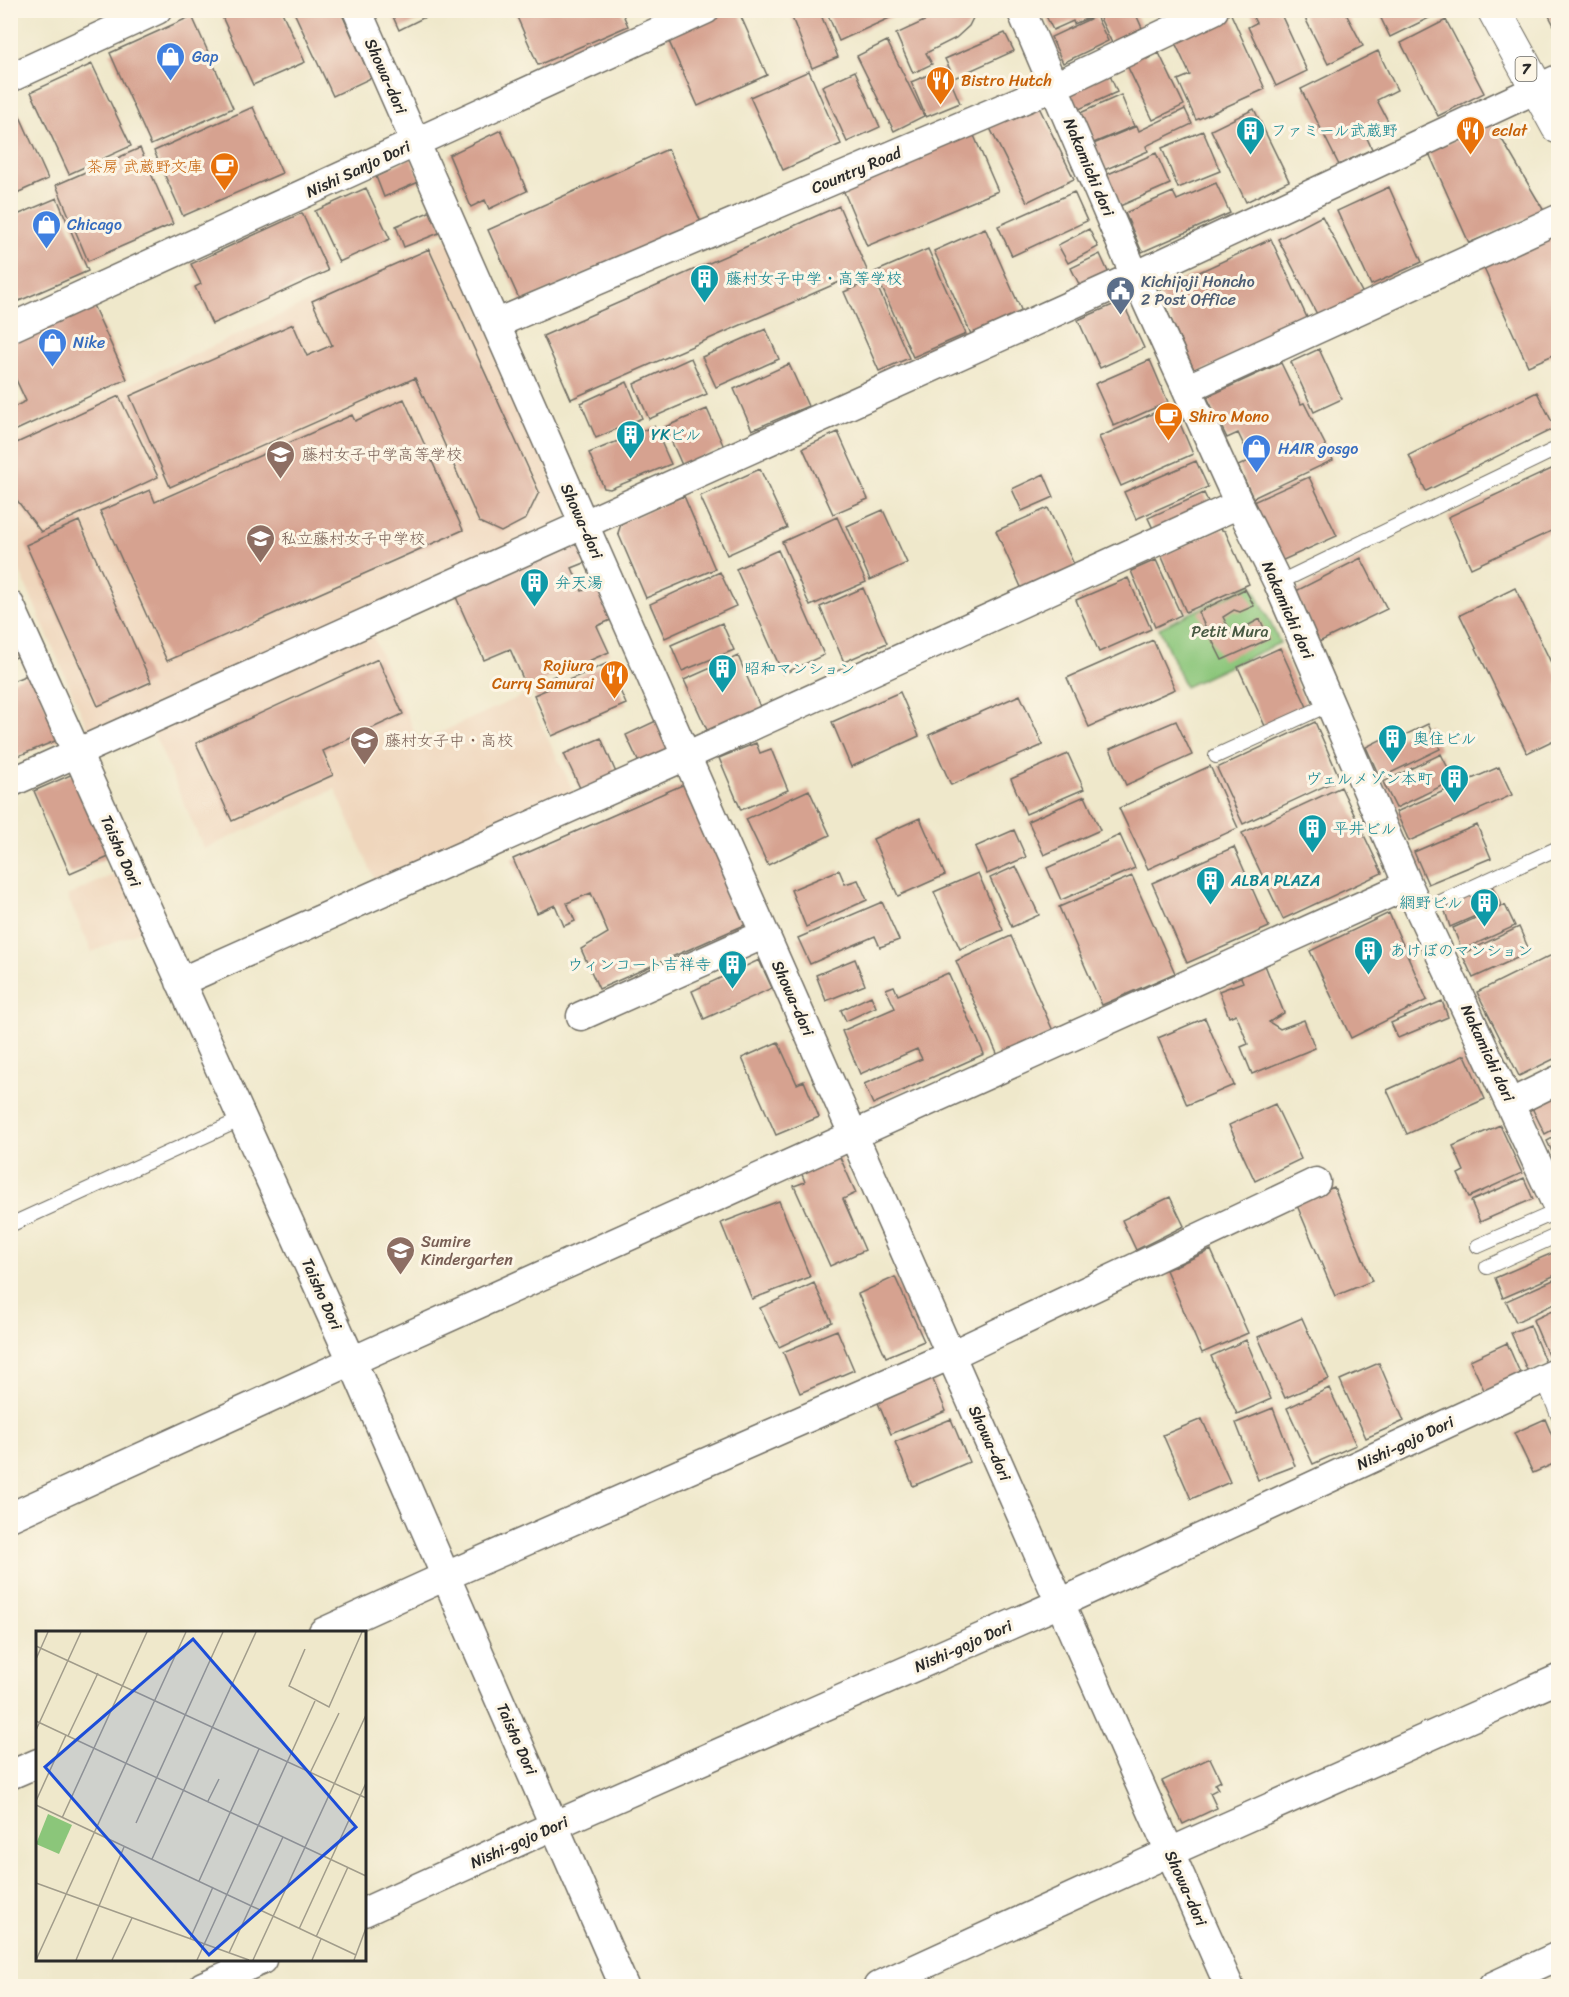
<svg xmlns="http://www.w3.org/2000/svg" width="1569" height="1997" font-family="Sriracha,'Klee One',sans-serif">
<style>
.built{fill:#efd6bc}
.green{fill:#8bc67a;stroke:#5b7852;stroke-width:1.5}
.building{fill:#d6a290}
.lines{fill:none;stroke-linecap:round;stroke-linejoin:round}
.service-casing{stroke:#706d63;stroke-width:16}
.minor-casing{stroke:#706d63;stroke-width:31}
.primary-casing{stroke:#706d63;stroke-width:35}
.service{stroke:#fff;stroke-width:14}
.minor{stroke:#fff;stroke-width:28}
.primary{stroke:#fff;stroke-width:33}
.labels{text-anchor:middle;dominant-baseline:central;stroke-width:6;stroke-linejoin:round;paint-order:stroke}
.shield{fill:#fcf5e5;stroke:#6a6863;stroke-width:1.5}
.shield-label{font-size:15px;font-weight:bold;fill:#2b2b2b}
.shop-label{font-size:16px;fill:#366cbe;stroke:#fcf5e5;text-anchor:start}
.street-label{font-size:16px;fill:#2b2b2b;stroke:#fcf5e5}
.food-label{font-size:16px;fill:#c56008;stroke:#fcf5e5;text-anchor:start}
.culture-label{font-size:16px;fill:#0d838f;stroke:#fcf5e5;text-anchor:start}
.service-label{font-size:16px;fill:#4e5e75;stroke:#fcf5e5;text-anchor:start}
.education-label{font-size:16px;fill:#785e54;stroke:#fcf5e5;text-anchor:start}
.park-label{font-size:16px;fill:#485a43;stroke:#fcf5e5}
.inset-road{fill:none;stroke:#a19c8b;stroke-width:1.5}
.view{fill:#1d4ed8;fill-opacity:0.15;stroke:#1d4ed8;stroke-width:3}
.inset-edge{fill:none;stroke:#2b2b2b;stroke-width:3}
</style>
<rect width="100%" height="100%" fill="#fcf5e5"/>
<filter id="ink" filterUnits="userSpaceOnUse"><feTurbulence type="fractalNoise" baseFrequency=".0167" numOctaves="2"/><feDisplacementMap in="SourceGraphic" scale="12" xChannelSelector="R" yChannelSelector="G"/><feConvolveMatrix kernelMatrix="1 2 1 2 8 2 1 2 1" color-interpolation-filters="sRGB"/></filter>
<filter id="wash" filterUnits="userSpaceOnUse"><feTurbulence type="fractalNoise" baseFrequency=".008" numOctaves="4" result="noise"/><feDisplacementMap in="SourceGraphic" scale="24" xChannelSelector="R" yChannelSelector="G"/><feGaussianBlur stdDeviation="1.35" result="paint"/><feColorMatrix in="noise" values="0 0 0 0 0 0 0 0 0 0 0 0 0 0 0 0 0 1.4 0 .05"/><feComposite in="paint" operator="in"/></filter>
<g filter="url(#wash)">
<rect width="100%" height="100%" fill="#efe8cb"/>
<!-- built -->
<path class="built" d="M450,237L568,519L91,736L11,551L10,439Z
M370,630L419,742L526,694L578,800L378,887L335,789L204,849L150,725Z
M123,870L149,927L92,952L67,896Z"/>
<!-- green -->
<path class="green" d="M1252,584L1280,643L1185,687L1159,628Z"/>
<g id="blocks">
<!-- building -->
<path class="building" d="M219,10H281L305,62L253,85Z
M293,10H340L371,78L333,96Z
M390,10H439L399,30Z
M514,10H621L628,26L538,65Z
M726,10H738L767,75L698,106L667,37Z
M789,10H819L838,57L812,68Z
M826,10H907L839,41Z
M948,10L979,11L972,13L973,18L969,26L956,38L926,53L932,64L913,73L896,34Z
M1037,10H1093L1095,15L1074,24L1073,21L1053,30L1045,14L1040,17Z
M1096,10H1134L1142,28L1112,43Z
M1279,10L1307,71L1276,86L1248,27L1256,23L1250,11Z
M1301,10H1344L1363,46L1328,64Z
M1377,10H1438L1439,13L1390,37Z
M1546,10H1558V33Z
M1230,12L1265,89L1196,120L1178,80L1190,75L1173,38Z
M192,16L233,108L151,145L110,53Z
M1096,16L1108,41L1063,63L1051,37Z
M1446,20L1484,93L1438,116L1401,43Z
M1005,33L1014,51L954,78L945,59Z
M887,41L924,116L894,131L857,56Z
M1141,48L1147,59L1159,53L1184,105L1153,120L1123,57Z
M1378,51L1397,90L1377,100L1388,121L1351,139L1365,134L1372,149L1339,165L1301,89Z
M92,64L131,146L69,174L31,92Z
M945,68L960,103L926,117L911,82Z
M809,71L841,144L783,170L750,97Z
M855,71L880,127L847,142L822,86Z
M1109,73L1117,92L1077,110L1069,90Z
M1121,95L1134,126L1091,144L1078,114Z
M1035,99L1074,179L1027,202L987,122Z
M14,103L48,179L10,196V105Z
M253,107L282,173L183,216L154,151Z
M1185,109L1192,124L1146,146L1148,151L1102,171L1091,145L1137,126L1139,131Z
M1254,109L1289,181L1246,202L1211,130Z
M1493,124L1544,211L1469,243L1428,151Z
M501,130L527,191L489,209L485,200L471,207L449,155Z
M972,131L998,191L867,246L841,185Z
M1203,131L1220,171L1178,188L1162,148Z
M140,148L173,224L88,261L56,185Z
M668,149L701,222L521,303L488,230Z
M1156,153L1170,184L1120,206L1106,175Z
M411,158L421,181L384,197L375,174Z
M1216,183L1230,213L1142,252L1125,213L1173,192L1177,200Z
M1389,187L1422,262L1371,285L1337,211Z
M366,188L390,239L339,262L315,211Z
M1074,192L1087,221L1012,256L998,226Z
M57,198L88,271L19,301L10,281V218Z
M839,206L867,270L571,399L543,336Z
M436,209L444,231L404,247L396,226Z
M302,213L328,271L212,324L195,287L201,284L191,264Z
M1322,216L1364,296L1320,320L1278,239Z
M985,228L1022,312L971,334L934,251Z
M1089,229L1098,247L1068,263L1058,245Z
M1558,229V353L1528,366L1481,262Z
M1271,239L1309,322L1196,374L1158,291Z
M429,249L539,492L526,519L501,532L479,522L415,378L170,487L130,396L293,324L307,356L332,345L312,301Z
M928,249L966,334L913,357L875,272Z
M1100,254L1109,274L1081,288L1071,268Z
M874,279L909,358L879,371L844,292Z
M1122,301L1144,348L1100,368L1078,320Z
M92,303L127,379L10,433V409L26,401L10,367V340Z
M766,329L779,359L716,387L702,357Z
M1319,349L1342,399L1314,412L1291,362Z
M691,358L707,394L649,419L634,384Z
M1150,360L1168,402L1114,426L1095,384Z
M1281,363L1301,404L1304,403L1333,460L1253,498L1238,466L1251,460L1238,433L1227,438L1207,397Z
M789,364L808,406L752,430L734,389Z
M627,382L642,418L596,438L581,403Z
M1537,392L1555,428L1426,491L1409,455Z
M119,396L158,477L41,532L10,491V446Z
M404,399L463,530L167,661L100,511L150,490L155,502L352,415L355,421Z
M1172,405L1193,454L1121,486L1099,437Z
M707,409L724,447L682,465L665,427Z
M654,426L671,464L610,489L604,488L589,453Z
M838,432L868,499L833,514L803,448Z
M1196,461L1208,487L1136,519L1124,492Z
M1558,466V528L1471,568L1448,517Z
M760,469L787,528L727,555L700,496Z
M1044,474L1054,497L1022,511L1012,489Z
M1309,477L1337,536L1281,561L1253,502Z
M1204,493L1212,510L1156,535L1148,518Z
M684,496L715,569L646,598L618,533L622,521Z
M1048,508L1078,573L1025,596L996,531Z
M883,510L907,563L870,580L847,526Z
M837,517L866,582L810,606L782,542Z
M79,521L151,682L98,706L26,545Z
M1219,529L1225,531L1249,584L1186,612L1161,555Z
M577,542L587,562L572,568L582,591L597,585L613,619L597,626L609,652L527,688L510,649L484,660L455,595Z
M778,550L824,655L783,674L736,569Z
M1361,558L1387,609L1319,642L1294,592Z
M1156,560L1181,615L1155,627L1131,571Z
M720,572L736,606L665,638L650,604Z
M1128,578L1151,629L1099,652L1076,600Z
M863,588L887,643L844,662L820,607Z
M1515,588L1558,677V738L1527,753L1460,615Z
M1245,589L1254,606L1240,612L1234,610L1223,617L1232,634L1260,619L1269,639L1222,660L1198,612Z
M722,623L734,650L682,671L671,645Z
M10,634L21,655L10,660Z
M1153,640L1175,689L1089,727L1067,678Z
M1280,648L1307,707L1265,726L1238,667Z
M738,656L761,709L708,732L684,680Z
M378,659L403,714L323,751L333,775L232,821L196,743Z
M608,663L626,704L552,736L534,695Z
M32,673L60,739L11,759L10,682Z
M900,692L919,736L851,767L832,722Z
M1020,695L1043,745L951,785L929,735Z
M658,720L672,750L640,765L626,735Z
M1176,721L1192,755L1126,785L1110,749Z
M1315,722L1340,779L1243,824L1217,768Z
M1428,724L1440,749L1380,778L1366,747L1384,738L1386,744Z
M601,738L617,775L581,790L564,754Z
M756,743L760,753L771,749L788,790L741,810L719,758Z
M1068,754L1084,789L1026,814L1011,779Z
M1441,754L1454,780L1396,808L1383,782Z
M1210,766L1238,828L1148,869L1119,808Z
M1499,767L1512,795L1409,841L1396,812Z
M75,773L111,856L70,874L34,791Z
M687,783L749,923L599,989L581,949L608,933L591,893L567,903L575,921L564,926L555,905L537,913L513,859Z
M1341,787L1382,873L1283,919L1242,833Z
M809,790L830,835L768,865L746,819Z
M1085,796L1100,830L1044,855L1028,821Z
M920,818L945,875L898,896L873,839Z
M1477,825L1491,858L1428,884L1414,852Z
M1014,830L1026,857L987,874L975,847Z
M1120,835L1135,868L1061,900L1047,868Z
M1234,847L1269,927L1187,963L1152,883Z
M1016,866L1039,915L1012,927L990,878Z
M839,870L845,884L858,880L867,900L806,927L791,890Z
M978,873L1003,930L960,949L934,892Z
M1132,876L1175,973L1102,1005L1059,907Z
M1492,886L1501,905L1450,927L1445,911L1452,904Z
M882,902L899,940L880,947L875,936L810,964L798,938Z
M1505,905L1515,926L1462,950L1453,928Z
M1389,913L1427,1000L1351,1038L1310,951Z
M1519,927L1530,952L1473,978L1462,954Z
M1011,936L1054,1033L999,1058L956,961Z
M1558,952V1057L1519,1076L1477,992Z
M855,959L865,985L826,1001L816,975Z
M759,960L772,988L704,1019L692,991Z
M1263,960L1284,1013L1269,1022L1280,1029L1304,1020L1315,1048L1252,1074L1241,1047L1248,1044L1236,1014L1229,1017L1219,991L1243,982L1238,970Z
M948,973L984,1054L873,1104L864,1084L922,1059L917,1049L860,1074L842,1031L895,1008L886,989L894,986L898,995Z
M871,996L876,1007L846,1021L841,1010Z
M1442,1001L1448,1017L1398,1038L1391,1023Z
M1205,1018L1234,1085L1187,1105L1158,1038Z
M778,1042L797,1084L804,1081L819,1117L776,1135L742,1058Z
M1465,1055L1485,1099L1407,1134L1387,1090Z
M1558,1091V1127L1545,1134L1533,1110L1535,1102Z
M1275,1104L1301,1159L1255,1181L1229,1125Z
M1500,1125L1522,1173L1469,1197L1458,1174L1464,1171L1453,1146Z
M1558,1135V1156L1555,1158L1547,1141Z
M839,1155L856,1193L843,1199L865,1250L830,1266L794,1186L805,1182L801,1172Z
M1524,1178L1533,1199L1480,1222L1471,1201Z
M1334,1187L1372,1281L1335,1296L1296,1203Z
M1170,1197L1184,1226L1136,1250L1122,1220Z
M779,1201L810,1277L752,1299L721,1223Z
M1211,1250L1248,1333L1202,1353L1166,1270Z
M1557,1251L1558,1274L1503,1298L1495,1278Z
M895,1277L924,1341L886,1357L858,1294Z
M1558,1278V1302L1516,1322L1506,1301Z
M814,1283L832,1322L779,1347L760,1308Z
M1558,1308V1356L1550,1360L1533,1320Z
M1302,1318L1329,1379L1285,1398L1258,1337Z
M1530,1325L1546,1364L1528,1372L1511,1333Z
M837,1330L854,1370L800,1393L783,1352Z
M1246,1340L1271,1399L1237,1414L1211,1356Z
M1507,1343L1521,1375L1485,1392L1470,1360Z
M1379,1363L1404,1421L1366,1438L1340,1380Z
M931,1375L946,1411L891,1434L876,1398Z
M1329,1388L1356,1445L1313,1464L1287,1408Z
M1273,1408L1295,1466L1258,1480L1236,1423Z
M951,1419L969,1462L913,1486L895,1442Z
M1202,1419L1230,1482L1191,1499L1163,1435Z
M1545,1419L1558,1450V1462L1533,1473L1514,1433Z
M1210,1758L1221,1781L1215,1784L1218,1789L1210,1793L1217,1808L1183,1824L1162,1781Z"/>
</g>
</g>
<g filter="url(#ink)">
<use href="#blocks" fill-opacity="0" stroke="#706d63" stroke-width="1.5"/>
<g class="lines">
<defs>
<path id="service" d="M1278,583L1552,451
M1216,756L1330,704
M1421,911L1558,848
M10,1225L242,1119
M1478,1246L1558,1211
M1487,1267L1558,1235
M1543,1379L1558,1415"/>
<path id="minor" d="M357,10L1229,1986
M1021,10L1135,276L1239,504L1278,583L1408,885L1558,1208
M10,78L157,10
M495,324L1055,86L1214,10
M10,328L705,10
M1188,388L1558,219
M10,605L352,1361L624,1986
M10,783L1135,276L1558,79
M180,982L686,756L1239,504
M581,1016L765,934
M1511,1103L1558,1080
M10,1517L352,1361L1408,885
M323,1632L446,1576L951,1355L1316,1182
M10,1775L38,1763
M364,1912L555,1825L1060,1603L1558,1372
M203,1986L262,1960
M878,1986L1170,1852L1558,1679
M1493,1986L1558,1956"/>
<path id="primary" d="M1494,10L1558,127"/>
</defs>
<!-- service casing -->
<use href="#service" class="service-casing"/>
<!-- minor casing -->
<use href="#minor" class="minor-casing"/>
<!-- primary casing -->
<use href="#primary" class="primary-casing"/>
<!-- service -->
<use href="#service" class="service"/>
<!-- minor -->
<use href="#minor" class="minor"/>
<!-- primary -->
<use href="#primary" class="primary"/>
</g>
</g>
<!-- icons -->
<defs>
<symbol id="shop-pin" viewBox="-11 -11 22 30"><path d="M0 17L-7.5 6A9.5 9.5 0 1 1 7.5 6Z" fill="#3f7fe0" stroke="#fcf5e5"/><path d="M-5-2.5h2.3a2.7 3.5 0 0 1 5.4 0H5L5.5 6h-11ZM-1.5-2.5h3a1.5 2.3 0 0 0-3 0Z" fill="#fff"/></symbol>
<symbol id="restaurant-pin" viewBox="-11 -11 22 30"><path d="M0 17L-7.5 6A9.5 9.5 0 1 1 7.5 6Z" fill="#e8710a" stroke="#fcf5e5"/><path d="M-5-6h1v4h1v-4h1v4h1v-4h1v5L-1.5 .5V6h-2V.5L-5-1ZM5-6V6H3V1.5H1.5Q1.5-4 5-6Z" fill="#fff"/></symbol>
<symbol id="building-pin" viewBox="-11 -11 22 30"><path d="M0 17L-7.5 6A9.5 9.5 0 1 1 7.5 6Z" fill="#0f9aa8" stroke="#fcf5e5"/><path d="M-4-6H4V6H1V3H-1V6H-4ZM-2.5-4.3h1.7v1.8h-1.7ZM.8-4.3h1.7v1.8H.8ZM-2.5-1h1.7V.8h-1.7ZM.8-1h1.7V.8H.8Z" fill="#fff"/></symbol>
<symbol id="cafe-pin" viewBox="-11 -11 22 30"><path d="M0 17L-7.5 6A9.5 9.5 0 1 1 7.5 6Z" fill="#e8710a" stroke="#fcf5e5"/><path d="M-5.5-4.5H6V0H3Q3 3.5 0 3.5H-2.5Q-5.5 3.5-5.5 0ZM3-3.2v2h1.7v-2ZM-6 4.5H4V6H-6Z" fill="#fff"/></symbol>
<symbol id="civic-pin" viewBox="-11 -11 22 30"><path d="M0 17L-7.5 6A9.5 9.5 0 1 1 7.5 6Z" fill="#5c6f8a" stroke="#fcf5e5"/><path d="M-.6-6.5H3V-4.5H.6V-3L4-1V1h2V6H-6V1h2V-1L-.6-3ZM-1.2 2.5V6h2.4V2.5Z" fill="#fff"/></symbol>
<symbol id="school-pin" viewBox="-11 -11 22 30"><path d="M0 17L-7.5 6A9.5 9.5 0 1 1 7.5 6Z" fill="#8d6e63" stroke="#fcf5e5"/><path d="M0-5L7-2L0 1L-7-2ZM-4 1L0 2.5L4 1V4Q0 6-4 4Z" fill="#fff"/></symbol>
</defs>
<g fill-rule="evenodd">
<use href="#shop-pin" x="154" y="40" width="33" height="45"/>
<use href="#restaurant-pin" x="924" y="64" width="33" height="45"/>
<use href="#building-pin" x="1234" y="114" width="33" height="45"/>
<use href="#restaurant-pin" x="1454" y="114" width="33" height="45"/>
<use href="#cafe-pin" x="208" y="150" width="33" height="45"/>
<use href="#shop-pin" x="30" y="208" width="33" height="45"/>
<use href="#building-pin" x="688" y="262" width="33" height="45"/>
<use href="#civic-pin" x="1104" y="274" width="33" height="45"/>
<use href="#shop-pin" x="36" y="326" width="33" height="45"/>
<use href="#cafe-pin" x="1152" y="400" width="33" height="45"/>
<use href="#building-pin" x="614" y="418" width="33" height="45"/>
<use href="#shop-pin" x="1240" y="432" width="33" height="45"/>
<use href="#school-pin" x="264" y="438" width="33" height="45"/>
<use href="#school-pin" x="244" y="522" width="33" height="45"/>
<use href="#building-pin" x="518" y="566" width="33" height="45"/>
<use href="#building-pin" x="706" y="652" width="33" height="45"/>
<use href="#restaurant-pin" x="598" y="658" width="33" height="45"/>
<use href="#building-pin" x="1376" y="722" width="33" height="45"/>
<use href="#school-pin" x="348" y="724" width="33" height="45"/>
<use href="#building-pin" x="1438" y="762" width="33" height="45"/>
<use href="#building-pin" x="1296" y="812" width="33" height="45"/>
<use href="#building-pin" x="1194" y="864" width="33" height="45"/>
<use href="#building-pin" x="1468" y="886" width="33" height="45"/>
<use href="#building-pin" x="1352" y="934" width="33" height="45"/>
<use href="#building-pin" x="716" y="948" width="33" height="45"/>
<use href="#school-pin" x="384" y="1234" width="33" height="45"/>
</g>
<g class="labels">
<!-- shield labels -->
<rect class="shield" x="1515.5" y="57" width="21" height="24" rx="4.5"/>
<g class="shield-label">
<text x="1526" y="69">7</text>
</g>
<!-- shop labels -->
<g class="shop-label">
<text x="192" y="56">Gap</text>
<text x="67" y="224">Chicago</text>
<text x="73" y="342">Nike</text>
<text x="1278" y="448">HAIR gosgo</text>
</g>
<!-- street labels -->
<g class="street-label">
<text transform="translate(386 76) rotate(66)">Showa-dori</text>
<text transform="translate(1089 167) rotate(67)">Nakamichi dori</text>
<text transform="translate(358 169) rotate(-25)">Nishi Sanjo Dori</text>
<text transform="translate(856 170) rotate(-23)">Country Road</text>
<text transform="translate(582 521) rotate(66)">Showa-dori</text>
<text transform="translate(1288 610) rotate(66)">Nakamichi dori</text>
<text transform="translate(121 851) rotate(66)">Taisho Dori</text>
<text transform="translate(793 998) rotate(66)">Showa-dori</text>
<text transform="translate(1488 1053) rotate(65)">Nakamichi dori</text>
<text transform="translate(322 1294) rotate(66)">Taisho Dori</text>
<text transform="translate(990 1443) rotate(66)">Showa-dori</text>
<text transform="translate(1405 1443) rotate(-25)">Nishi-gojo Dori</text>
<text transform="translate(963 1646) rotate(-24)">Nishi-gojo Dori</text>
<text transform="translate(517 1739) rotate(66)">Taisho Dori</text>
<text transform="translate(519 1842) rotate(-24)">Nishi-gojo Dori</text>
<text transform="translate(1186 1888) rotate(66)">Showa-dori</text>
</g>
<!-- food labels -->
<g class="food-label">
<text x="961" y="80">Bistro Hutch</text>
<text x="1492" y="130">eclat</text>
<text x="203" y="166" text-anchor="end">茶房 武蔵野文庫</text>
<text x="1189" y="416">Shiro Mono</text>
<text x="594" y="665" text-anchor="end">Rojiura<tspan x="594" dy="18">Curry Samurai</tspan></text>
</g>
<!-- culture labels -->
<g class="culture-label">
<text x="1271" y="130">ファミール武蔵野</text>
<text x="726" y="278">藤村女子中学・高等学校</text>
<text x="651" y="434">YKビル</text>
<text x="555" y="582">弁天湯</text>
<text x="744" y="668">昭和マンション</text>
<text x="1413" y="738">奥住ビル</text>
<text x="1433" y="778" text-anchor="end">ヴェルメゾン本町</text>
<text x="1333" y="828">平井ビル</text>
<text x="1231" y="880">ALBA PLAZA</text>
<text x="1463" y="902" text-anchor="end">網野ビル</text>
<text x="1390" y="950">あけぼのマンション</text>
<text x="711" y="964" text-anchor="end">ウィンコート吉祥寺</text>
</g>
<!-- service labels -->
<g class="service-label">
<text x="1141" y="281">Kichijoji Honcho<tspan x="1141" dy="18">2 Post Office</tspan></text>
</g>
<!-- education labels -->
<g class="education-label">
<text x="302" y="454">藤村女子中学高等学校</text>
<text x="281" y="538">私立藤村女子中学校</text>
<text x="385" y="740">藤村女子中・高校</text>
<text x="421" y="1241">Sumire<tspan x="421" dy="18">Kindergarten</tspan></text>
</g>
<!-- park labels -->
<g class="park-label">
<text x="1230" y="631">Petit Mura</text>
</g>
</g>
<!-- overview -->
<g transform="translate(36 1631)">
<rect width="330" height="330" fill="#efe8cb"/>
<path d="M12,183L36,194L23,223L0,213Z" fill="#8bc67a"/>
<path class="inset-road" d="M0,15L330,167M269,18L253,55L293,76L326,1M0,28L12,1M0,90L330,245M0,99L45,1M32,105L62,42M274,142L303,82M0,170L30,104M172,170L183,148M0,174L320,324M26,187L111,1M100,192L187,1M116,228L220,1M163,250L223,118M0,252L213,329M263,298L330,152M280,306L312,236M154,308L177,256M193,322L247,206M0,329L150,1M40,329L88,216M76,329L96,287M161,329L279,70M217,329L330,84M276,329L285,308M318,329L330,297"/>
<path class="view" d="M157,8L320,196L173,324L9,136Z"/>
<rect width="330" height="330" class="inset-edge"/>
</g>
<!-- margin -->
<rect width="1569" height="1997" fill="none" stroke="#fcf5e5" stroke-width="36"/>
</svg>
